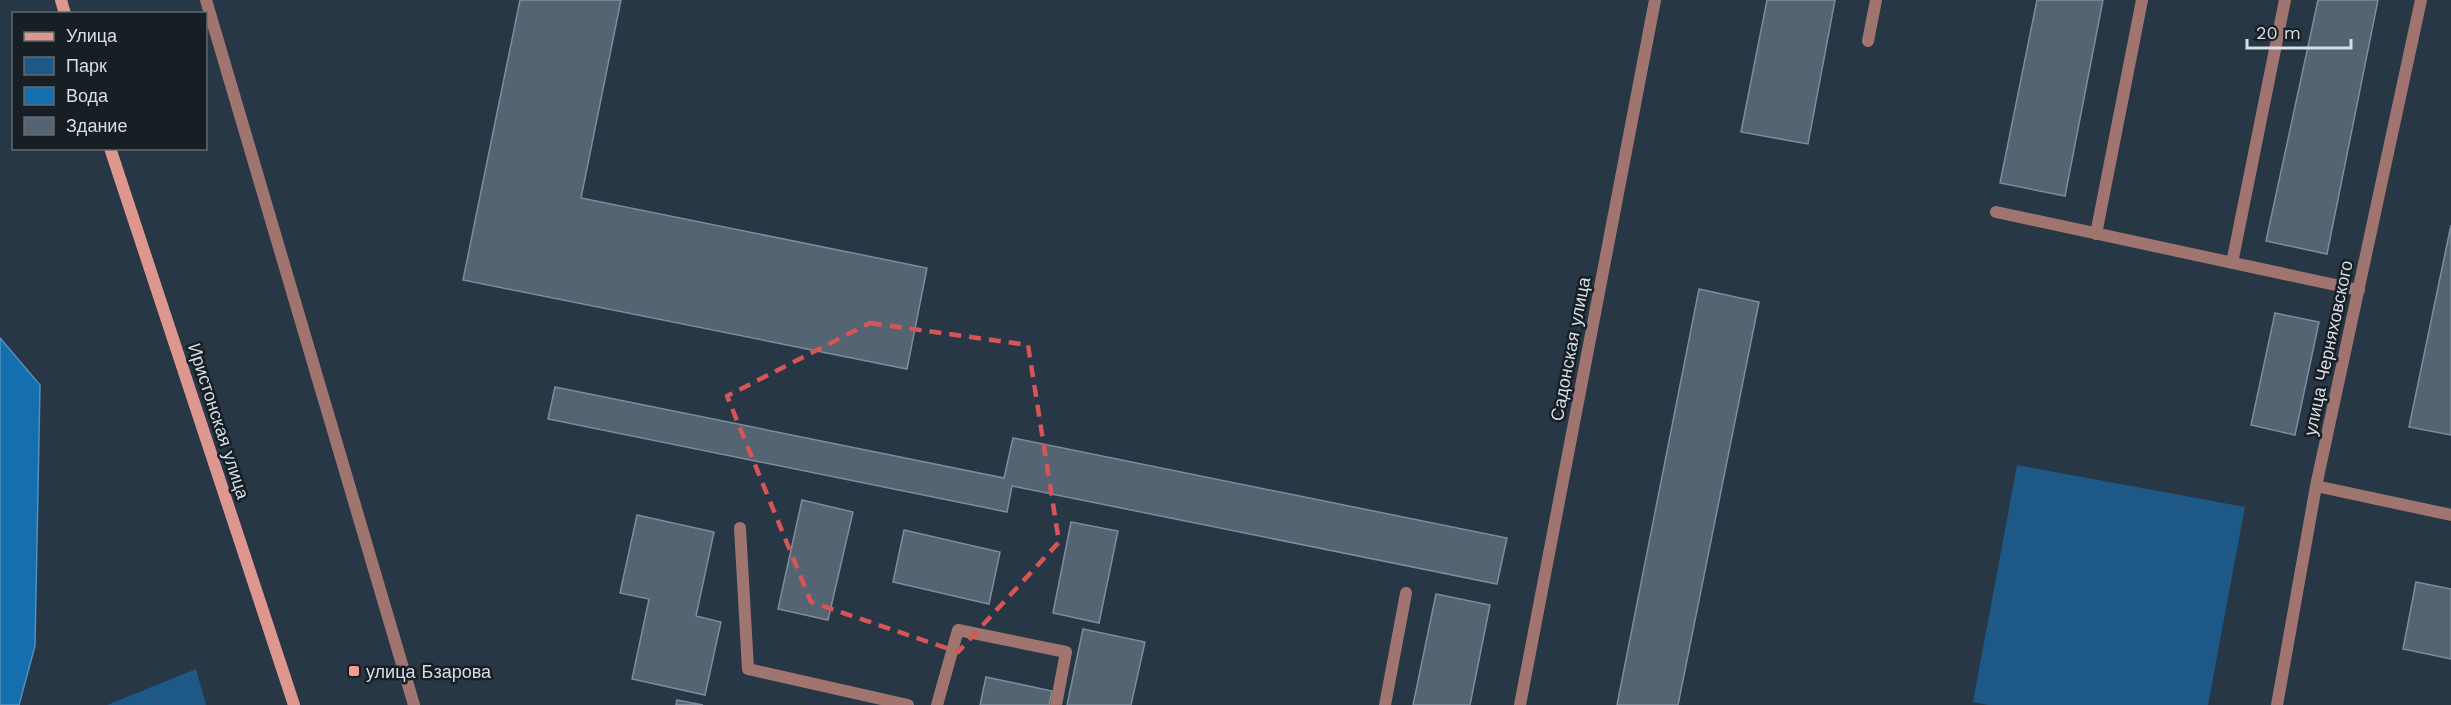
<svg xmlns="http://www.w3.org/2000/svg" width="2451" height="705" font-family="'Work Sans',sans-serif">
<style>
.green{fill:#1d5886}
.water{fill:#156eae;stroke:#4f90bf;stroke-width:1.5}
.building{fill:#546473;stroke:#7c8d9d;stroke-width:1.5}
.lines{fill:none;stroke-linecap:round;stroke-linejoin:round}
.lane{stroke:#a1756f;stroke-width:12}
.street{stroke:#a1756f;stroke-width:12}
.secondary{stroke:#de978f;stroke-width:12}
.marked{fill:none;stroke:#d65658;stroke-width:4.5;stroke-dasharray:12 8;stroke-linejoin:round}
.poi-dot{fill:#f59c92;stroke:#171e24;stroke-width:2}
.labels{text-anchor:middle;dominant-baseline:central;stroke-width:5;stroke-linejoin:round;paint-order:stroke}
.street-label{font-size:18px;fill:#d6dfe8;stroke:#171e24}
.poi-label{font-size:18px;fill:#d6dfe8;stroke:#171e24;text-anchor:start}
</style>
<rect width="100%" height="100%" fill="#283745"/>
<!-- green -->
<path class="green" d="M2017,465L2245,507L2208,705H1988L1973,702Z
M196,669L206,705H107Z"/>
<!-- water -->
<path class="water" d="M0,338L40,385L35,646L19,705H0Z"/>
<!-- building -->
<path class="building" d="M520,0H621L581,198L927,268L907,369L463,280Z
M1767,0H1835L1808,144L1741,132Z
M2037,0H2103L2065,196L2000,183Z
M2318,0H2378L2327,254L2266,241Z
M2451,225V435L2409,427Z
M1699,289L1759,302L1678,705H1617Z
M2275,313L2319,322L2295,435L2251,425Z
M555,387L1004,478L1013,438L1507,538L1497,584L1012,486L1007,512L548,419Z
M802,500L853,512L828,620L778,609Z
M637,515L714,532L696,616L721,622L705,695L632,679L649,599L620,593Z
M1071,522L1118,531L1099,623L1053,613Z
M904,530L1000,552L989,604L893,582Z
M2416,582L2451,589V659L2403,649Z
M1436,594L1490,605L1470,705H1413Z
M1083,629L1145,642L1131,705H1067Z
M986,677L1052,691L1049,705H980Z
M677,700L703,705H676Z"/>
<g class="lines">
<!-- lane -->
<path class="lane" d="M1868,41L1876,0
M1996,212L2359,290
M2096,234L2142,0
M2232,263L2285,0
M740,528L748,669L908,705
M937,705L958,630L1066,652L1056,705
M1385,705L1406,593"/>
<!-- street -->
<path class="street" d="M206,0L414,705
M2316,486L2451,515
M1520,705L1655,0
M2277,705L2316,486L2421,0"/>
<!-- secondary -->
<path class="secondary" d="M61,0L65,14
M110,148L294,705"/>
</g>
<!-- marked area -->
<path class="marked" d="M870,323L1028,345L1059,542L958,652L811,602L727,396Z"/>
<!-- markers -->
<rect class="poi-dot" x="348" y="665" width="12" height="12" rx="3"/>
<g class="labels">
<!-- street labels -->
<g class="street-label">
<text transform="translate(2328 348) rotate(-78)">улица Черняховского</text>
<text transform="translate(1570 349) rotate(-79)">Садонская улица</text>
<text transform="translate(219 421) rotate(72)">Иристонская улица</text>
</g>
<!-- poi labels -->
<g class="poi-label">
<text x="366" y="671">улица Бзарова</text>
</g>
</g>
<!-- legend -->
<rect x="12" y="12" width="195" height="138" fill="#171e24" stroke="#636b72" stroke-width="1.5"/>
<rect x="24" y="32" width="30" height="9" fill="#de978f" stroke="#636b72" stroke-width="1.5"/>
<text x="66" y="42" font-size="18" fill="#d6dfe8">Улица</text>
<rect x="24" y="57" width="30" height="18" fill="#1d5886" stroke="#636b72" stroke-width="1.5"/>
<text x="66" y="72" font-size="18" fill="#d6dfe8">Парк</text>
<rect x="24" y="87" width="30" height="18" fill="#156eae" stroke="#636b72" stroke-width="1.5"/>
<text x="66" y="102" font-size="18" fill="#d6dfe8">Вода</text>
<rect x="24" y="117" width="30" height="18" fill="#546473" stroke="#636b72" stroke-width="1.5"/>
<text x="66" y="132" font-size="18" fill="#d6dfe8">Здание</text>
<!-- scale -->
<path d="M2247 39v9h104v-9" fill="none" stroke="#d6dfe8" stroke-width="3"/>
<text x="2256" y="39" font-size="18" fill="#d6dfe8" stroke="#171e24" stroke-width="4.5" paint-order="stroke">20 m</text>
</svg>
